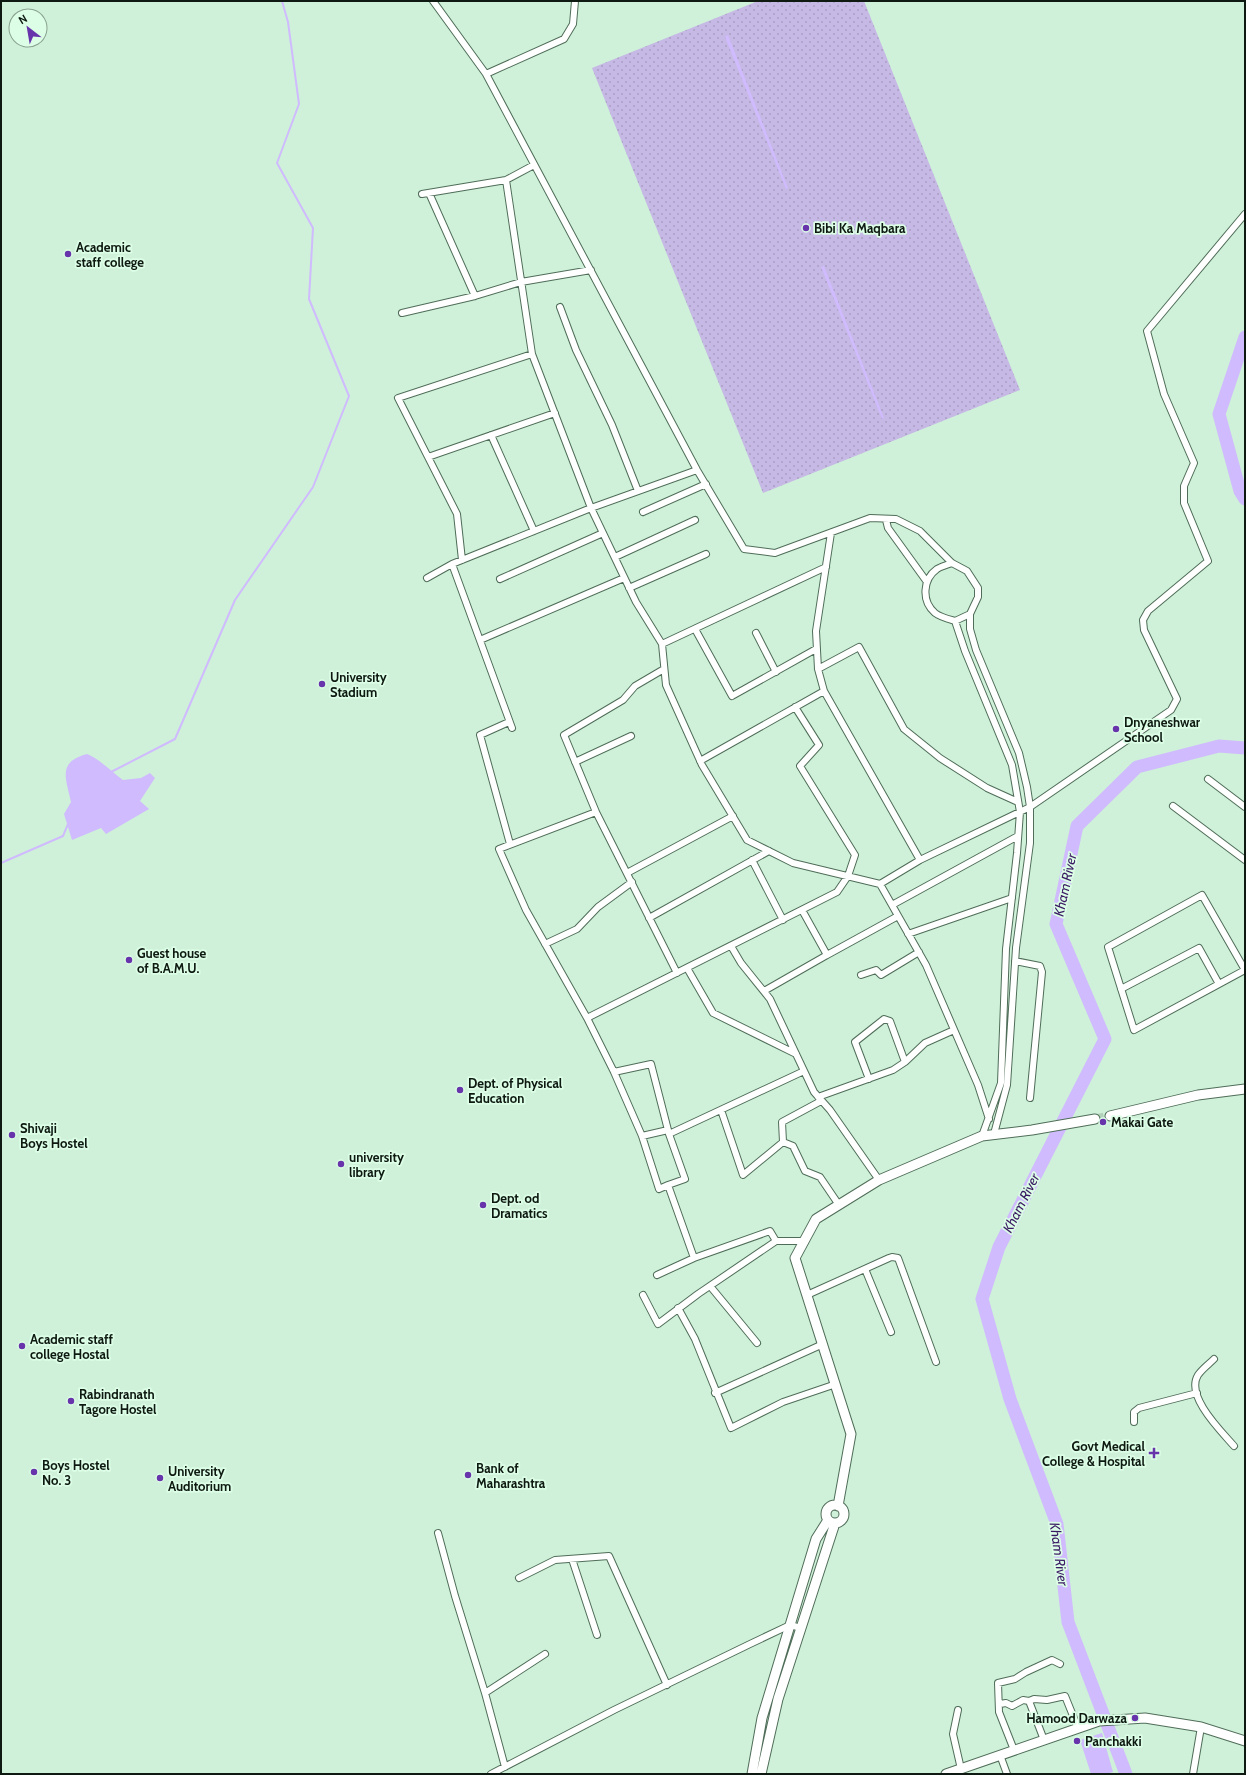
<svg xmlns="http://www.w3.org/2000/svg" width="1246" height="1775" font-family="Cabin,sans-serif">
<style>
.park{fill:url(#park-dots)}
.water{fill:#cfbbfd}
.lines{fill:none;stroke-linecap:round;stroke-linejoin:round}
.stream{stroke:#cfbbfd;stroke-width:2}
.river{stroke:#cfbbfd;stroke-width:13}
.secondary-tunnel{stroke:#b2d1bb;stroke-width:9;stroke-dasharray:9 4.5;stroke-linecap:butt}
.street-casing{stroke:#4f6d58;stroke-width:8}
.secondary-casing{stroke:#4f6d58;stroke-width:11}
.street{stroke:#fff;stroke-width:6}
.secondary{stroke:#fff;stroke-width:9}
.poi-dot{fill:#6734ab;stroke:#ddfee6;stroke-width:1.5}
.labels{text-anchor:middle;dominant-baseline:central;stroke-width:3.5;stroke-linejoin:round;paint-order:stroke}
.poi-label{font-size:13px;font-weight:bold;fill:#0d1911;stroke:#ddfee6;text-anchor:start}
.water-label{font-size:14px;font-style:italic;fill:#3a1a64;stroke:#ddfee6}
</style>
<defs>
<pattern id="park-dots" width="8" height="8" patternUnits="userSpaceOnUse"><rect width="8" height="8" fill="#c6b9e5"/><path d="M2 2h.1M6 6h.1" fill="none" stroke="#a99ec3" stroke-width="1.8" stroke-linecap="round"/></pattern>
</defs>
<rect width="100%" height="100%" fill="#cff1d9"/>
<!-- park -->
<path class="park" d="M758,1H864L1020,390L763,493L592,68Z"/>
<!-- water -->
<path class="water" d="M728,35L788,188L786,189L725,37Z
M824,266L884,418L882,419L821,267Z
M87,754C98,758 112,772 123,780L141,778L150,773L155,778L140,801L149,809L106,834L101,828L72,840L64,814L71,802C66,778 57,762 87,754Z
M1102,1733L1113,1772L1106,1774H1091L1080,1740Z"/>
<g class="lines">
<!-- stream -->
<path class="stream" d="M111,772L175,739L235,600L313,487L349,396L309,299L313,228L277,163L299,104L288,22L282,1
M1,863L63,836L68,824"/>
<!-- river -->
<path class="river" d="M1245,337L1219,414L1240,491L1245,499
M1126,1774L1068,1622L1057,1524L1010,1399L982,1299L999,1247L1105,1039L1056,924L1077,826L1137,767L1219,746L1245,748"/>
<!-- secondary-tunnel -->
<path class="secondary-tunnel" d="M1095,1119L1110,1116"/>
<defs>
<path id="street" d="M433,1L486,74L697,470L744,549L775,553L870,518L896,519L920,531L952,563L967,571L978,588V597L970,614V629L976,650L1019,753L1027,787L1030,807V843L1016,948L1007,1085L994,1134
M486,74L564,39L573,24L575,1
M534,165L506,180L532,354L591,508L636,602L662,644L666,685L702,765L747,840L793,863L880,884L926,965L978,1085L989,1119
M429,193L475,296
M422,194L506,180
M560,307L576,350L612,425L638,491
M402,313L475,296L521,282L591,270
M491,435L534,531
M428,457L555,413
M643,512L706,484
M886,520L888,528L927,582
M831,533L816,631L818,669L824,691L920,860
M615,557L695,520
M462,560L457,514L398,398L532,354
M952,563C947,565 942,566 937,569C923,579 921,601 935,613C940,617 948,619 955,621L965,651L1012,765L1020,812L1017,853L1006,949L1001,1083L982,1136
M452,564L512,728
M427,578L452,564L591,508L697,470
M500,579L603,533
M629,588L706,554
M955,621L970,614
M695,629L732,696L816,649
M756,633L776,672
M480,640L624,578
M662,644L826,567
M664,669L635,686L623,700L564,735L596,812L677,973
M818,669L859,647L904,729L940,758L987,788L1018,802
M509,722L480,735L510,844
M700,761L824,691
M575,762L631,736
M1208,779L1245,807
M1173,806L1245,860
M596,812L499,849L526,910L587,1018L614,1072L642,1136
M752,860L783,920
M627,873L733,816
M880,884L920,860L1030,807L1171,710L1177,699L1144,630L1143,620L1148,611L1208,561L1184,503V486L1194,463L1164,394L1147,331L1245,214
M892,905L1018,836
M802,910L827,955L898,916
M649,918L769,851
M908,934L1012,898
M545,944L577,929L598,907L632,882
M731,946L741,963L770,999L814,1092L830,1110L879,1180
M1015,961L1040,966L1042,972L1030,1098
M687,968L713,1013L796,1054
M1245,970L1134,1030L1108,947L1202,895L1245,970V971
M861,975L876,970L881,975L919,952
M1121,989L1199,948L1219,984
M764,991L827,955
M587,1018L837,892L848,876L855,855L800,766L819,745L795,707
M614,1072L651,1064L669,1134L685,1179L668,1185L694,1258L770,1231L776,1241H805
M869,1079L855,1042L884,1019L890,1021L905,1062
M818,1097L893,1070L905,1062L925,1043L954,1030
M821,1101L782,1122L783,1142L793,1146L805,1171L820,1177L839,1205
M721,1110L743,1175L783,1142
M669,1134L804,1071
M668,1185L659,1189L642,1136L668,1130
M865,1269L891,1332
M657,1275L694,1258
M710,1286L757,1343
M643,1295L658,1324L698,1294L776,1241
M807,1295L889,1258L892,1257L898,1258L936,1362
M678,1308L695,1339L731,1428L783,1402L836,1384
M1214,1359C1209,1364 1202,1369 1198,1375C1185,1396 1221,1431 1234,1446
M715,1393L823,1344
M1134,1422V1412L1139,1408L1197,1393
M438,1533L455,1596L485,1693
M572,1559L597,1635
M519,1578L555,1560L609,1556L667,1685
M1029,1701L1044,1740
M1000,1704L1006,1703L1012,1706L1023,1700L1029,1701L1034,1699L1047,1700L1065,1696L1078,1728
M958,1710L953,1734L961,1769
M1014,1750L999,1712L998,1683L1015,1679L1026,1672L1052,1660L1060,1664
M1000,1755L1007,1774
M505,1767L485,1693L545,1654
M491,1774L614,1710L750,1644L790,1625L801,1628
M1193,1774L1201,1727"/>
<path id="secondary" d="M1110,1116L1198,1095L1245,1089
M826 1514a9 9 0 1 1 18 0a9 9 0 1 1-18 0Z
M838,1506L851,1434L795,1258L816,1219L879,1180L982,1136L1032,1130L1095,1119
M752,1774L762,1718L816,1539L828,1520
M761,1774L778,1699L835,1523
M946,1774L1099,1721L1145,1718L1201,1727L1245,1741"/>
</defs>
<!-- street casing -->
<use href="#street" class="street-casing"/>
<!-- secondary casing -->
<use href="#secondary" class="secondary-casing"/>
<!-- street -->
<use href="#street" class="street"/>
<!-- secondary -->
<use href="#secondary" class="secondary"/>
</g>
<!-- markers -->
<g class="poi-dot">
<circle cx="806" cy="228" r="4"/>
<circle cx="68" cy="254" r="4"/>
<circle cx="322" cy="684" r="4"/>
<circle cx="1116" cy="729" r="4"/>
<circle cx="129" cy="960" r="4"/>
<circle cx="460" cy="1090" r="4"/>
<circle cx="1103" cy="1122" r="4"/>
<circle cx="12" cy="1135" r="4"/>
<circle cx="341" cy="1164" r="4"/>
<circle cx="483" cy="1205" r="4"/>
<circle cx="22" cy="1346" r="4"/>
<circle cx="71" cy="1401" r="4"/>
<path d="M1152 1447h4v4h4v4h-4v4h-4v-4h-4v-4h4z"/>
<circle cx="34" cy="1472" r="4"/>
<circle cx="468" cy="1475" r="4"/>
<circle cx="160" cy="1478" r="4"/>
<circle cx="1135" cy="1718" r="4"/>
<circle cx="1077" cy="1741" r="4"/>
</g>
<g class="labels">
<!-- poi labels -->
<g class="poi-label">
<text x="814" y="228">Bibi Ka Maqbara</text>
<text x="76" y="247">Academic<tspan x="76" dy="15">staff college</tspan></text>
<text x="330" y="677">University<tspan x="330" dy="15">Stadium</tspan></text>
<text x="1124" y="722">Dnyaneshwar<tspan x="1124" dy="15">School</tspan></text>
<text x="137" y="953">Guest house<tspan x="137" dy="15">of B.A.M.U.</tspan></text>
<text x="468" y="1083">Dept. of Physical<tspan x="468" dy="15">Education</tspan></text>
<text x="1111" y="1122">Makai Gate</text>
<text x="20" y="1128">Shivaji<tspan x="20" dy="15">Boys Hostel</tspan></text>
<text x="349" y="1157">university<tspan x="349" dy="15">library</tspan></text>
<text x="491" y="1198">Dept. od<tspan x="491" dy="15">Dramatics</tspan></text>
<text x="30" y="1339">Academic staff<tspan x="30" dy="15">college Hostal</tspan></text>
<text x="79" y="1394">Rabindranath<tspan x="79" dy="15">Tagore Hostel</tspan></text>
<text x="1145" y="1446" text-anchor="end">Govt Medical<tspan x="1145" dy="15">College &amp; Hospital</tspan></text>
<text x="42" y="1465">Boys Hostel<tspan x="42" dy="15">No. 3</tspan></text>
<text x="476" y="1468">Bank of<tspan x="476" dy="15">Maharashtra</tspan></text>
<text x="168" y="1471">University<tspan x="168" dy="15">Auditorium</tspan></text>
<text x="1127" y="1718" text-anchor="end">Hamood Darwaza</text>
<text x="1085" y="1741">Panchakki</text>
</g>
<!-- water labels -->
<g class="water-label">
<text transform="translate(1065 885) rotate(-78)">Kham River</text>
<text transform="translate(1021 1203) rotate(-63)">Kham River</text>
<text transform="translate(1059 1554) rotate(82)">Kham River</text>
</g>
</g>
<!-- border -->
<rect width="1246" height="1775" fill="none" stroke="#0d1911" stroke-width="4"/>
<!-- north arrow -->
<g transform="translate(28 28) rotate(329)"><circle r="19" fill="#ddfee6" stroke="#8aa291"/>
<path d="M0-3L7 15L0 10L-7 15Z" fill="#6734ab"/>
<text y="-6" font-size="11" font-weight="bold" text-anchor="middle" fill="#0d1911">N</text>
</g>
</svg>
